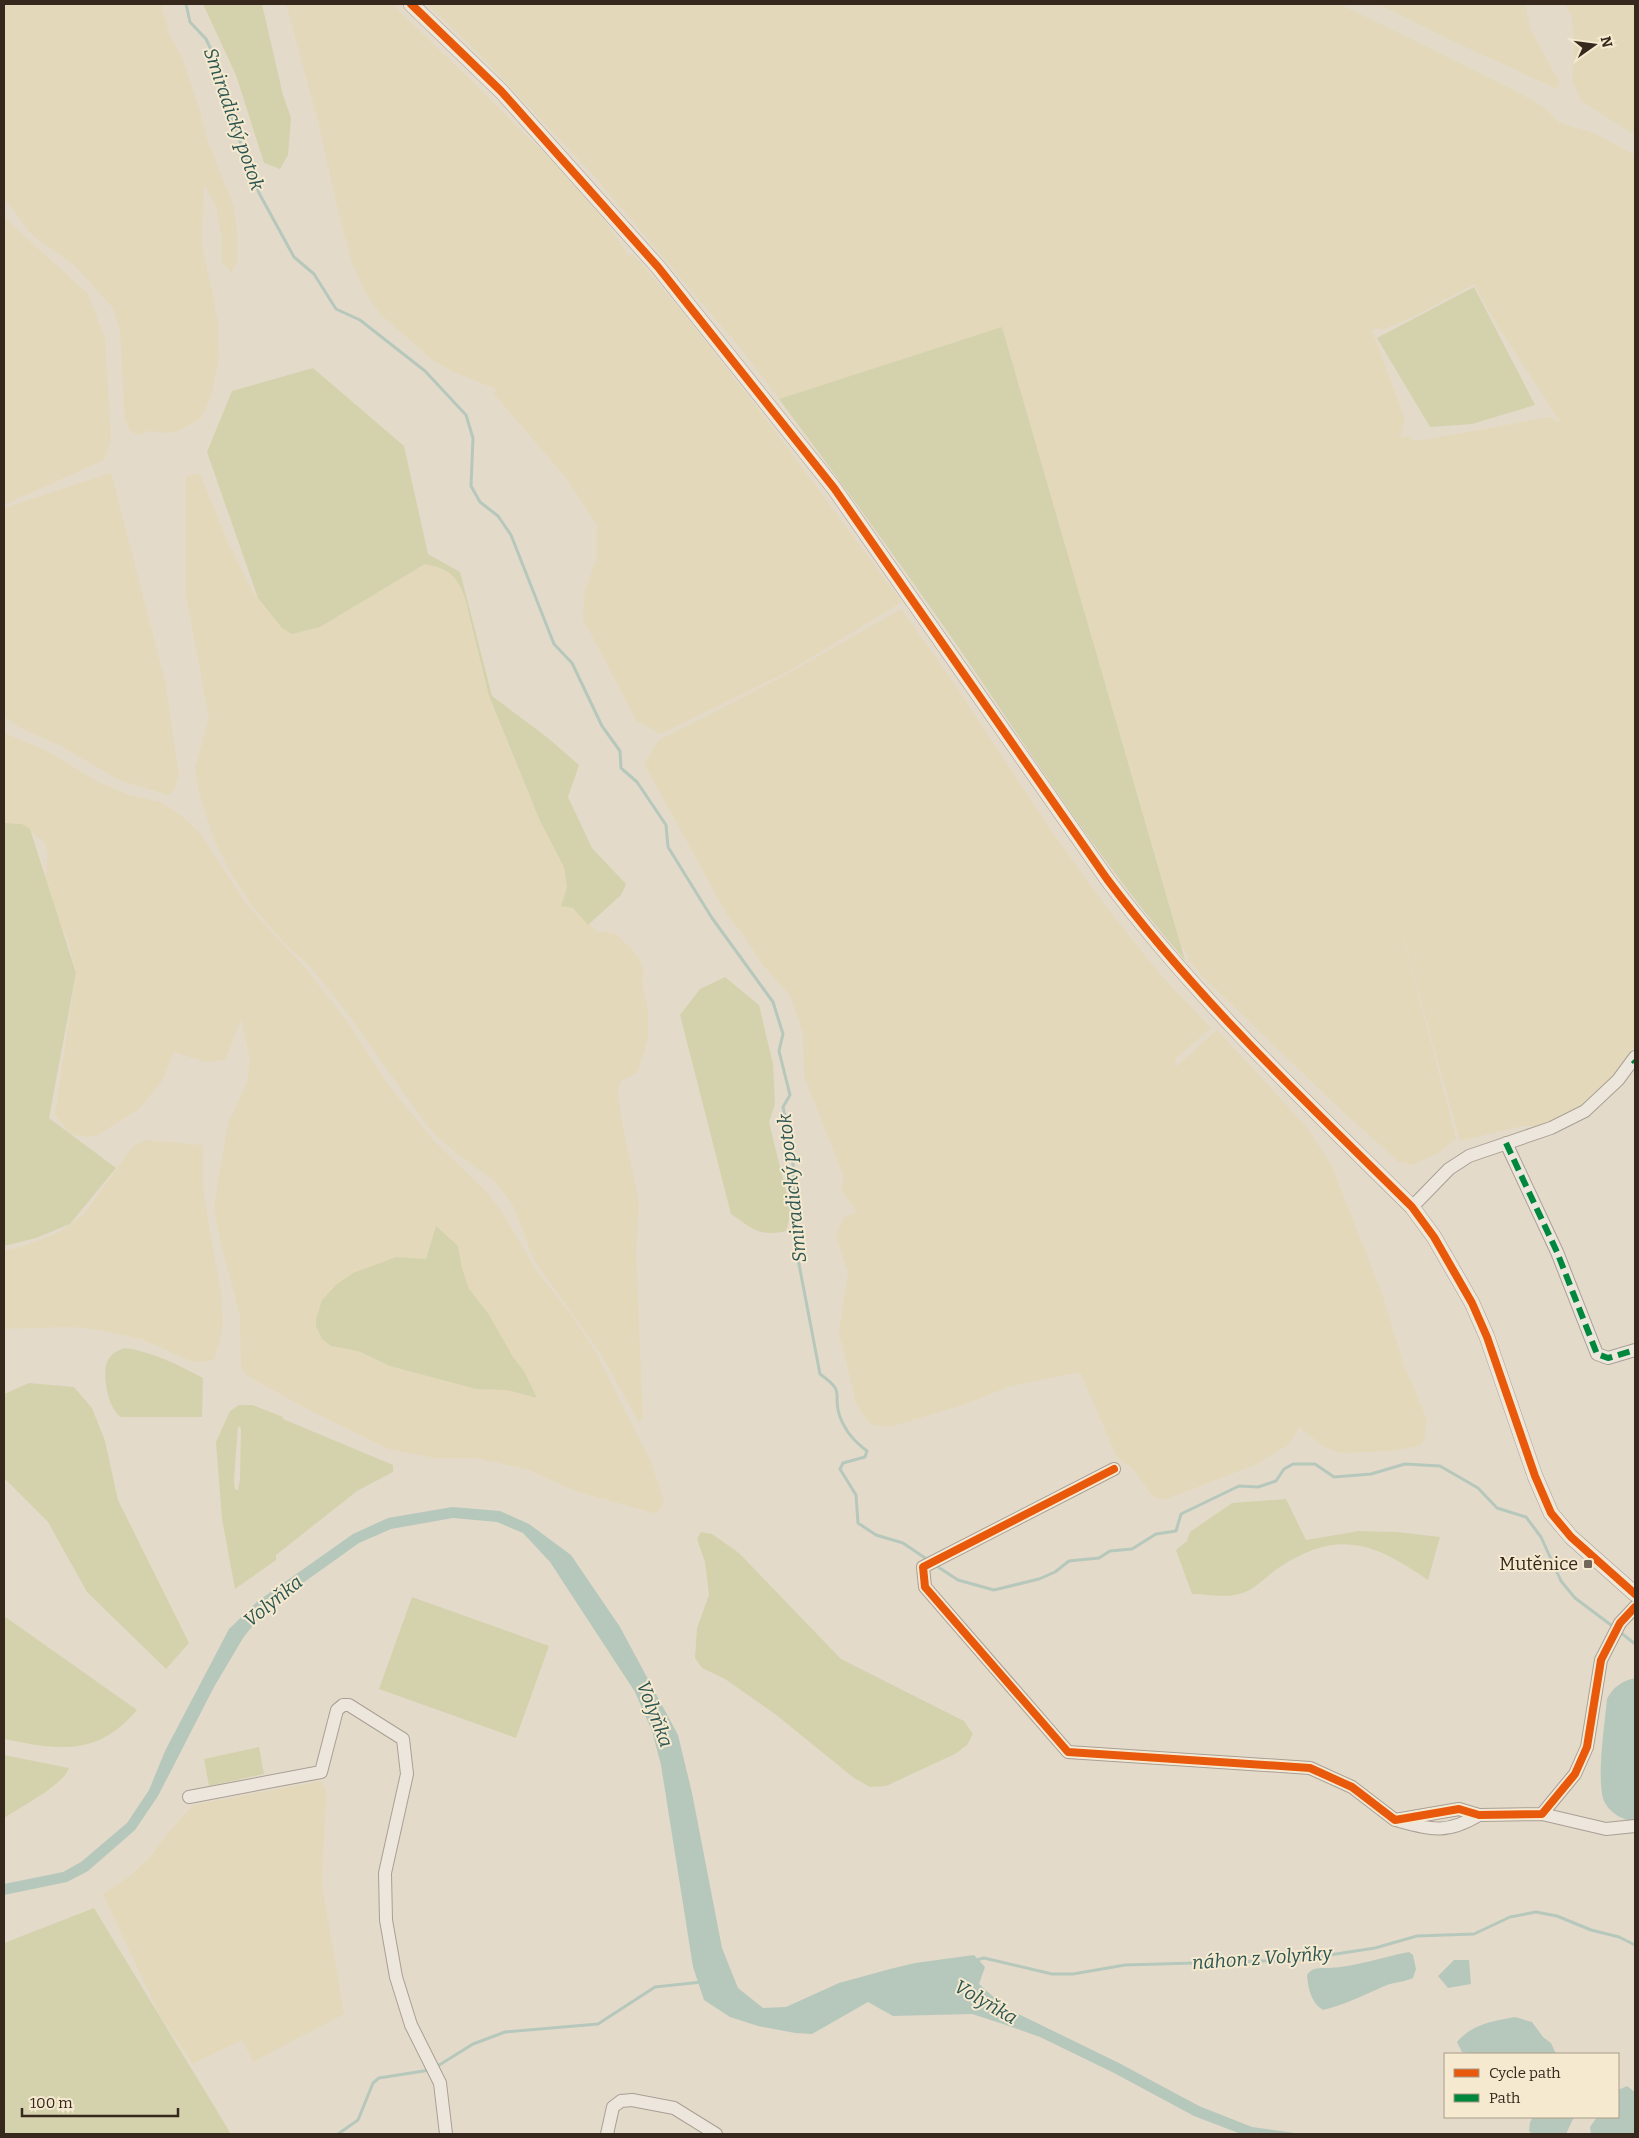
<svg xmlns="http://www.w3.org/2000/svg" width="1639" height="2138" font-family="Bitter,serif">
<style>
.farmland{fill:#e3d9ba;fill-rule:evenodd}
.green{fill:#d4d2ac;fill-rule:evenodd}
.water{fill:#b6c8bc}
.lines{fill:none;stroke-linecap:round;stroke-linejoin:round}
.stream{stroke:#b6c8bc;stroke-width:3}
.minor-casing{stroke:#a99f94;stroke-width:14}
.tertiary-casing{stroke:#a99f94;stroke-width:16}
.minor{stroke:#ece6dc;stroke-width:12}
.tertiary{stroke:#ece6dc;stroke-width:15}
.quiet{stroke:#00873e;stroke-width:6;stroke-dasharray:12 6;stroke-linecap:butt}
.cycleway-casing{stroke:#f5e9d0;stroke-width:11}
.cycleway{stroke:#e8590c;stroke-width:8}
.poi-dot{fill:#73665a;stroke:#f5e9d0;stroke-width:2}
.labels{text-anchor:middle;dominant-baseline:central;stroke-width:4;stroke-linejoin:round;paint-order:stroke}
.poi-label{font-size:18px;fill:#36281d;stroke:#f5e9d0;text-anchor:end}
.water-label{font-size:19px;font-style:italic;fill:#2c5651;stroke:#f5e9d0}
</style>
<rect width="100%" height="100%" fill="#e4daca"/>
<!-- farmland -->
<path class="farmland" d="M4,4H161L170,36L182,57L200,111L208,142L234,207L237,231V262L231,273L222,262L221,231L216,207L204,184L202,245L218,322L219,357L211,396L201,418L181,430L168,433L149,431L138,435L130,431L125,419L120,331L113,308L75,266L32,235L4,198Z
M286,4H392L477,86L557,166L604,220L629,256L633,254L684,314L769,423L902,602L789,671L661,734L637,721L583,619L585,590L597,557V525L567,479L494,394L496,389L456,373L435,362L380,314L365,292L352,263L336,202L318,121Z
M427,4H1340L1512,89L1544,107L1560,123L1594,133L1635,155V1045L1603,1088L1583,1106L1554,1122L1535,1126H1522L1460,1141L1397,914L1456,1138L1440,1152L1412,1165L1399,1162L1341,1110L1203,977L1186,958L1189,957L1182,948L1002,327L779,399L741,349L593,175L479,54ZM1474,284L1497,325L1561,423L1549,417L1424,440H1413L1408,436L1400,438L1405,420L1372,330L1380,328L1382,330L1413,317Z
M1378,4H1525L1531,30L1560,83L1557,89L1459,44Z
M1565,4H1635V135L1581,101L1572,81L1574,48L1572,16Z
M4,214L8,221L88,294L105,338L111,441L104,460L4,505Z
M111,473L165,681L179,774L174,791L168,795L119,780L61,746L23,729L4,717V508Z
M200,474L226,538L251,589L282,628L320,627L425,564L439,567L454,576L459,583L465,598L489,697L540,821L564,867L567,887L562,903L558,905L573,908L597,932L615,933L632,949L640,960L644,972L642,982L648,1010V1039L637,1073L621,1081L618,1092L621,1118L639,1202L636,1253L643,1420L639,1422L599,1351L534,1260L512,1203L493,1180L460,1156L435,1135L407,1098L346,1011L309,965L286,945L252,906L230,872L213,837L199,792L195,768L209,717L186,595V476Z
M901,609L952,680L1050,829L1105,905L1159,973L1211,1028L1176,1058L1174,1066L1178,1065L1217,1030L1306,1126L1331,1164L1382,1294L1404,1366L1427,1419L1424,1440L1420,1446L1391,1451L1341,1453L1324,1447L1298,1426V1430L1288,1445L1255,1465L1164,1500L1154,1497L1150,1493L1133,1469L1119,1459L1115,1453L1080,1372L1011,1386L966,1404L890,1427L870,1424L856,1403L839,1332L848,1273L836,1236L843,1218L857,1212L841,1190L844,1177L804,1076L803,1034L790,995L762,964L743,934L729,918L644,764L659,740L784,676Z
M4,733L47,751L98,782L129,795L160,802L181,815L201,834L246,904L306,969L349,1024L386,1082L434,1141L488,1193L505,1217L538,1273L570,1313L596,1353L651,1462L664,1501L657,1514L575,1491L529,1470L477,1458H434L389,1449L315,1413L246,1375L241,1367L240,1316L221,1244L214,1206L228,1123L247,1083L250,1057L241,1019L225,1060L205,1062L174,1052L162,1081L139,1109L96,1136L85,1137L70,1134L55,1115L76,973L68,939L55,917L44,891L48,853L45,843L22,824L4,823ZM436,1226L458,1246L462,1268L469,1289L488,1313L513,1357L524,1371L536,1398L507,1390L476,1389L390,1366L358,1351L331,1346L396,1257L426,1259Z
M145,1140L203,1145V1191L221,1293L223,1328L214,1360L193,1362L141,1339L101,1330L72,1327L4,1329V1250L21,1247L60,1232L84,1214L133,1146Z
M321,1781L326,1790L322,1885L344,2014L253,2062L242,2040L193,2064L160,2016L103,1894L130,1876L151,1856L167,1834L193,1805Z"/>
<!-- green -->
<path class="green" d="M203,4H262L283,95L291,118L288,155L280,169L264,163L236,75Z
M1474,287L1535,405L1472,424L1430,427L1377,338Z
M1002,327L1166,894L1185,960C1101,864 1033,756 961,651C902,566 841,482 779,399Z
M313,368L404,446L428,554L460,572L492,696L548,738L579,765L568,797L592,848L626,884L621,895L588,925L573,908L561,906V903H562L567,887L564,867L540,821L489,696L465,598C457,575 449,569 425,564L320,627L292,634L282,628L258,598L207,452L232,391Z
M4,823L22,824L30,829L76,973L49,1118L116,1168L70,1224L36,1238L4,1246Z
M725,977L759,1005L773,1064L775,1104L769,1122L791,1212L786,1231C759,1237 753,1229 731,1214L680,1015L700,989Z
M436,1226L458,1246L462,1268L469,1289L488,1313L513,1357L524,1371L537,1398L507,1390L476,1389L390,1366L358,1351L331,1346L322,1339L316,1326V1319L322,1300L337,1284L353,1273L396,1257L426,1259Z
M124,1348C152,1351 178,1365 203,1378L202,1417H121C108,1410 101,1372 108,1360C112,1353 117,1351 124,1348Z
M29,1383L74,1387L92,1408L105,1441L118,1500L189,1643L166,1669L87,1592L48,1522L4,1478V1394Z
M239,1405H253L283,1417V1419L393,1465V1472L357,1491L276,1555V1560L235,1589L222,1519L216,1442L230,1411ZM238,1426L241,1428L240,1479L238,1490L235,1489L234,1480Z
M1286,1499L1306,1540L1359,1531L1397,1532L1440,1537L1428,1580C1375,1544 1340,1528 1280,1567C1266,1576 1256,1590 1239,1594C1225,1598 1206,1594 1192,1594L1176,1550L1187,1541L1190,1532L1232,1503Z
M701,1532L712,1534L739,1553L841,1659L964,1721L973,1734L967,1745L955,1754L886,1786L870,1787L854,1778L775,1714L725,1679L702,1668L695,1658L697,1628L709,1595L705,1562L697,1539Z
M412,1597L549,1646L516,1738L379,1689Z
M4,1616L137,1710C97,1757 59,1750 4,1739Z
M259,1747L264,1774L209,1786L204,1759Z
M4,1755L69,1768C65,1784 19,1808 4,1818Z
M94,1908L228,2129L230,2134H4V1943Z"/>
<!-- water -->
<path class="water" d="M452,1507L500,1511L529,1524L571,1555L620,1627L678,1735L692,1793L722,1948L738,1988L763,2008L786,2007L839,1983L890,1969L915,1963L974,1955L985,1967L979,1984L1006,2008L1119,2063L1199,2106L1252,2127L1302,2134H1241L1194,2116L1114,2073L1040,2037L1003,2024L972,2014L893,2016L868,2002L812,2034L795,2033L758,2026L730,2017L704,2000L693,1967L661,1765L652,1731L635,1692L550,1562L523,1533L497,1522L453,1518L391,1529L359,1543L265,1610L243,1638L214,1687L158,1796L135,1830L88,1871L67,1882L4,1895V1884L63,1872L81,1862L127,1823L149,1790L165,1751L229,1629L258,1601L353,1534L388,1518Z
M1635,1678V1821C1623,1821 1609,1812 1604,1801C1596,1781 1605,1722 1607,1699C1613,1687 1622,1681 1635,1678Z
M1409,1952L1413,1955L1416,1969L1413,1978C1405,1982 1395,1982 1387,1985C1366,1994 1345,2005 1323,2010C1311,2003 1308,1988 1307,1975C1312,1967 1320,1968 1328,1968C1356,1967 1382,1957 1409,1952Z
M1454,1960H1469L1471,1984L1448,1988L1438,1976Z
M1515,2017L1532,2022L1543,2037L1551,2043L1556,2054H1478L1462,2052L1457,2042C1472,2024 1493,2021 1515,2017Z
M1627,2086L1635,2092V2134H1591L1590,2127L1597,2117H1618V2090Z
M1533,2117H1574L1566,2134H1532L1529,2131L1530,2122Z"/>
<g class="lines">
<!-- stream -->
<path class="stream" d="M186,4L190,22L206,39L215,58L226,103L259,193L294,257L314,274L336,309L360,320L425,371L466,415L473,438L471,486L480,502L498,516L511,535L554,644L572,663L602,726L620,751L621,768L637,782L666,825L668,847L712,918L773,1002L783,1034L779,1051L790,1095L783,1107L792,1149L798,1259L820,1374C848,1394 831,1393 840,1417C846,1432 854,1441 867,1451L865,1457L843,1463L840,1469L856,1495L858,1523L876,1535L903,1543L928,1560
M935,1565L958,1580L994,1590L1039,1579L1055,1572L1069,1561L1099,1558L1110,1551L1132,1549L1156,1534L1176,1531L1181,1514L1239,1486L1258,1487L1276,1481L1284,1469L1293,1464H1315L1334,1477L1371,1474L1405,1464L1440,1466L1478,1488L1497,1508L1526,1517L1541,1537L1561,1581L1575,1598L1615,1628
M1620,1632L1635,1644
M976,1960L984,1958L1052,1974H1073L1125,1965L1297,1960L1375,1948L1417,1936L1474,1934L1510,1917L1536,1912L1557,1916L1591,1930L1619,1937L1635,1945
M436,2067L473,2044L505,2032L598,2024L655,1987L702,1982
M338,2134L358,2120L373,2083L379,2078L430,2070"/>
<defs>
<path id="minor" d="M1506,1143L1557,1252L1597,1354L1608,1358L1635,1350
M1412,1207L1449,1169L1469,1156L1551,1128L1585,1111L1618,1080L1635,1057
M1114,1469L923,1567L925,1587L1068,1752L1310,1768L1352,1787L1395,1820L1459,1809L1479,1815L1542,1814L1575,1774L1587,1747L1601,1660L1620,1623L1635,1607
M189,1797L321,1772L337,1710L343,1705H349L403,1739L407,1774L385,1873L386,1920L396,1977L411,2025L440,2083L446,2134
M1542,1814L1606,1829L1635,1826
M1399,1821C1433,1830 1447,1834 1479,1815
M607,2134L613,2107L621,2101L632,2100L674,2108L716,2134"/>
<path id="tertiary" d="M411,4L501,91L658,267L834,488L1107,879C1197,999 1306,1102 1412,1207L1434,1237L1472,1303L1487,1337L1535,1476L1551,1513L1571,1537L1635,1594"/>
</defs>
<!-- minor casing -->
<use href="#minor" class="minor-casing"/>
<!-- tertiary casing -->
<use href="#tertiary" class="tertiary-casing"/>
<!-- minor -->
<use href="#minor" class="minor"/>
<!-- tertiary -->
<use href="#tertiary" class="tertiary"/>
<!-- quiet -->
<path class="quiet" d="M1633,1060L1635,1062
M1506,1143L1557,1252L1597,1354L1608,1358L1635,1350"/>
<defs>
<path id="cycleway" d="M411,4L501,91L658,267L834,488L1107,879C1197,999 1306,1102 1412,1207L1434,1237L1472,1303L1487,1337L1535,1476L1551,1513L1571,1537L1635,1594
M1114,1469L923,1567L925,1587L1068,1752L1310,1768L1352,1787L1395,1820L1459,1809L1479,1815L1542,1814L1575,1774L1587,1747L1601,1660L1620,1623L1635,1607"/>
</defs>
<!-- cycleway casing -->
<use href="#cycleway" class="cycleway-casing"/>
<!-- cycleway -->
<use href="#cycleway" class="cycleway"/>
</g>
<!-- markers -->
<rect class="poi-dot" x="1583" y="1559" width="10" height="10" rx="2.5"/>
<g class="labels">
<!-- poi labels -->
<g class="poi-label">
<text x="1578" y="1564">Mutěnice</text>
</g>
<!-- water labels -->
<g class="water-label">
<text transform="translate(234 119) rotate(71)">Smiradický potok</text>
<text transform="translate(792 1188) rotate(-96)">Smiradický potok</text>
<text transform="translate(273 1601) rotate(-39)">Volyňka</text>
<text transform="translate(655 1714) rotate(69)">Volyňka</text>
<text transform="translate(1262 1958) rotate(-4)">náhon z Volyňky</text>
<text transform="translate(986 2002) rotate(30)">Volyňka</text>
</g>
</g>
<!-- border -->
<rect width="1639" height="2138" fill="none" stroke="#36281d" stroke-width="10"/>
<!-- legend -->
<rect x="1444" y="2053" width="175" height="65" fill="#f5e9d0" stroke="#a99c88"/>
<rect x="1454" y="2069" width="25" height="8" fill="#e8590c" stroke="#a99c88"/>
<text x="1489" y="2078" font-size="15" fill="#36281d">Cycle path</text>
<rect x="1454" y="2094" width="25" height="8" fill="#00873e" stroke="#a99c88"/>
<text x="1489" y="2103" font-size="15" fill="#36281d">Path</text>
<!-- north arrow -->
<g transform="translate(1594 45) rotate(76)" stroke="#f5e9d0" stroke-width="4" paint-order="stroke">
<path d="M0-4L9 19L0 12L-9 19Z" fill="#36281d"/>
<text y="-8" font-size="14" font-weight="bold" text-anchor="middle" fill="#36281d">N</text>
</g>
<!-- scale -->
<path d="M22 2108v8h156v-8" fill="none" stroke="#36281d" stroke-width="2.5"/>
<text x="30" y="2108" font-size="15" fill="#36281d" stroke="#f5e9d0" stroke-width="4" paint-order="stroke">100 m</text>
</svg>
